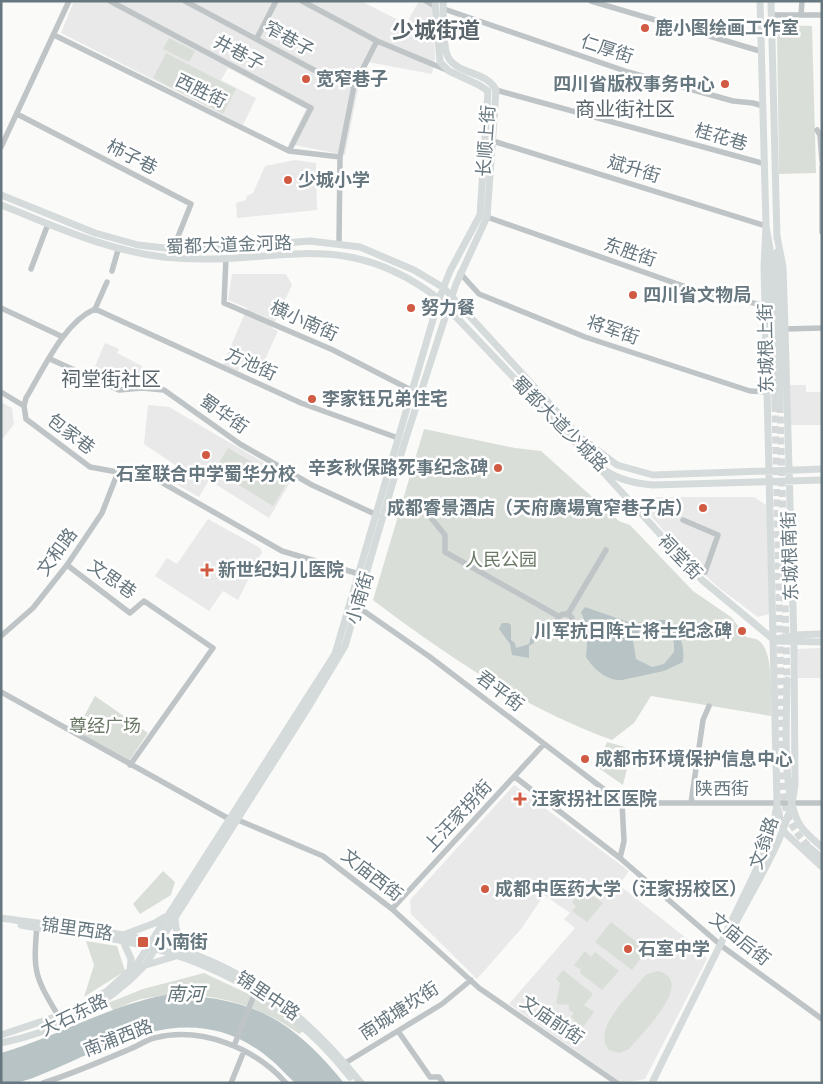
<svg xmlns="http://www.w3.org/2000/svg" width="823" height="1084" font-family="'DM Sans','Noto Sans SC',sans-serif">
<style>
.built{fill:#e8e9e8}
.green{fill:#daded8}
.water{fill:#b8c3c6;fill-rule:evenodd}
.lines{fill:none;stroke-linecap:round;stroke-linejoin:round}
.major-tunnel{stroke:#d5d9da;stroke-width:7;stroke-dasharray:7 3.5;stroke-linecap:butt}
.minor{stroke:#bfc4c7;stroke-width:5.5}
.major{stroke:#d5dadb;stroke-width:7}
.poi-dot{fill:#d05a42;stroke:#fff;stroke-width:2}
.labels{text-anchor:middle;dominant-baseline:central;stroke-width:5;stroke-linejoin:round;paint-order:stroke}
.poi-label{font-size:18px;font-weight:bold;fill:#67777f;stroke:#fff;text-anchor:start}
.street-label{font-size:18px;fill:#67777f;stroke:#fff}
.park-label{font-size:18px;fill:#6b7866;stroke:#fff}
.water-label{font-size:19px;font-style:italic;fill:#637579;stroke:#fff}
.quarter-label{font-size:20px;fill:#59656b;stroke:#fff}
.district-label{font-size:22px;font-weight:bold;fill:#59656b;stroke:#fff}
</style>
<rect width="100%" height="100%" fill="#fafaf8"/>
<!-- built -->
<path class="built" d="M74,1H361L406,24L419,1H421L433,7L435,58L432,74L368,62L359,84L345,155L289,144L306,109L228,68L221,80L256,98L243,125L61,33Z
M295,160L316,163L317,210L237,218L236,203L246,200L247,196L253,193L265,166Z
M232,274H286L292,285L272,328L278,331L260,370L242,362L238,371L223,365L247,308L228,300Z
M105,343L119,349L117,353L142,366L134,387H126V382L95,366Z
M790,385H806V392H822V425H791Z
M1,402L12,408L14,424L1,441Z
M148,405L169,407L292,479L269,518L209,480L199,497L176,484L184,471L144,444Z
M653,497H754L769,507V614L758,617L719,588L692,563L643,507Z
M208,519L260,548L262,552L238,600L223,591L209,611L155,576L167,558L177,564Z
M822,648V678H798L797,649Z
M514,785L629,871L619,885L700,949L707,959L645,1079L622,1083L509,1004L575,928L564,919L570,913L544,895L521,929L477,979L411,914L410,900Z"/>
<!-- green -->
<path class="green" d="M781,25L812,26L816,173L779,174L777,32Z
M169,38L195,51L189,62L163,49Z
M166,53L236,89L223,114L153,78Z
M424,429L515,448L541,451L619,521L630,525L693,591L731,617L739,627L745,629L746,637C749,638 755,638 758,640C775,651 770,698 771,716L651,696L634,723L612,740C524,708 447,656 373,600Z
M228,448L287,483L273,506L215,470Z
M95,696L148,733L129,761L76,731Z
M607,742L632,749L623,785L597,767Z
M163,871L175,882L171,895L140,914L133,904Z
M583,889L603,903L587,922L572,911L576,907L572,902Z
M611,922L647,950L632,970L595,942Z
M86,941L117,946L125,971L84,997L94,965Z
M585,951L591,957L595,952L619,971L602,990L580,973L581,968L579,969L574,965Z
M563,970L593,994L584,1005L594,1012L584,1026H579L571,1017L574,1013L569,1010V1005L556,1004L560,983L556,979Z
M658,971C697,981 641,1034 629,1049L619,1053L609,1050C591,1030 630,994 643,978L647,974Z
M204,973L268,1003L305,1030L299,1034C253,1000 197,988 142,999C132,1001 122,1007 113,1010L108,1003L143,989Z"/>
<!-- water -->
<path class="water" d="M585,607L634,624L653,620H669C680,635 685,644 683,662L664,671L622,680C606,681 594,669 586,657L588,630L581,612ZM655,624L669,628L674,643V652L664,664L652,667L636,659L633,641L641,629Z
M502,623H508L511,625V640L515,643L516,648L529,644L531,636L534,639V643L529,646V658L512,655L510,644L499,629Z
M166,995C251,996 291,1018 344,1083H295C286,1075 279,1066 270,1059C192,993 112,1046 33,1078L17,1083H1V1053C57,1037 109,1005 166,995Z"/>
<g class="lines">
<!-- major-tunnel -->
<path class="major-tunnel" d="M775,405L783,792C786,818 792,829 810,848
M780,406L787,680"/>
<!-- minor -->
<path class="minor" d="M110,1L311,108L289,151
M185,1L327,77L354,86
M302,1L377,41L449,71
M426,1L435,6
M591,1L760,51
M444,9L628,72L733,101L753,103L763,106
M771,15H822
M801,15L802,1
M54,35L289,151L340,157
M257,38L276,1
M496,90L765,164
M17,114L191,204L173,249
M817,130L820,135L822,162
M493,141L766,226
M1,147L69,1
M822,166V232
M487,217L689,288L766,306
M339,243L340,157L354,86L377,41
M226,258L224,303L333,350L411,390
M31,269L48,224
M112,271L118,250
M460,273L479,294L585,337L750,391L767,392
M107,282L95,309C64,322 43,370 26,398L24,406L26,419L90,467L123,473L140,470L282,551L359,574
M1,308L63,337
M95,309L301,403L398,438
M785,329L822,328
M50,359L119,390L142,388L164,390L240,444L312,485L377,515
M1,392L24,406
M424,504L428,514L445,535V552L558,616
M683,520L718,535L705,572
M67,565L130,613L144,601L213,648L130,765
M358,607L430,657L622,803
M557 622a8 8 0 1 1 16 0a8 8 0 1 1-16 0Z
M568,614L606,550
M1,636L33,608L67,565L102,513L118,472
M1,692L231,820
M515,777L620,858L723,947L822,1019
M622,803H822
M691,803L703,720L709,706
M238,820L323,856L392,909L479,988L617,1083
M620,858L624,841L622,803
M392,909L544,744
M37,925C33,973 34,975 59,1017
M398,1031L430,1077H439L443,1083
M234,1046L256,990
M342,1065L442,1004L471,980
M43,1083C72,1074 102,1061 130,1049C138,1046 146,1040 154,1038C201,1026 255,1048 286,1083
M231,1083L244,1051"/>
<!-- major -->
<path class="major" d="M760,1L766,226L770,249L775,405
M771,1L777,238
M1,195L95,233L138,245L165,248L204,249L310,241L360,247L414,270L444,288L580,437L617,465L653,475L822,469
M1,205C55,226 105,250 163,257C272,269 339,222 439,299L595,463C613,478 630,483 653,485L822,480
M777,252L780,406
M604,473L702,580L774,640
M774,640L793,635L822,634
M777,641L822,642
M787,680C787,717 781,794 800,825C805,833 814,840 822,847
M778,809L783,831L822,867
M810,848L822,858
M1,918C53,926 108,929 159,943C246,967 305,1013 361,1083
M175,919L176,928L185,952
M21,925C55,931 89,934 123,941C214,959 293,1004 350,1077
M733,928C755,885 790,832 795,785L794,643L785,329L783,267L777,236
M123,935L155,923L165,917
M123,941L131,959L130,971
M146,965L176,956
M1,1035L73,1011L107,991L137,964L335,654L439,299L450,271L480,215L488,91L479,85L449,71L440,62L435,1
M1,1043C56,1032 107,1006 145,965L306,711L345,646L405,441L456,284L487,217L496,90C487,71 458,75 448,57C442,45 444,15 443,1
M652,1083C679,1027 708,971 735,914C752,878 772,844 777,804L764,267L766,226"/>
</g>
<!-- markers -->
<g class="poi-dot">
<circle cx="645" cy="28" r="5"/>
<circle cx="306" cy="79" r="5"/>
<circle cx="725" cy="84" r="5"/>
<circle cx="288" cy="180" r="5"/>
<circle cx="633" cy="295" r="5"/>
<circle cx="411" cy="308" r="5"/>
<circle cx="312" cy="399" r="5"/>
<circle cx="206" cy="455" r="5"/>
<circle cx="498" cy="468" r="5"/>
<circle cx="703" cy="508" r="5"/>
<path d="M204.5 562.5h5v5h5v5h-5v5h-5v-5h-5v-5h5z"/>
<circle cx="742" cy="631" r="5"/>
<circle cx="585" cy="759" r="5"/>
<path d="M517.5 791.5h5v5h5v5h-5v5h-5v-5h-5v-5h5z"/>
<circle cx="485" cy="889" r="5"/>
<rect x="137" y="936" width="12" height="12" rx="2.5"/>
<circle cx="628" cy="949" r="5"/>
</g>
<g class="labels">
<!-- poi labels -->
<g class="poi-label">
<text x="655" y="28">鹿小图绘画工作室</text>
<text x="316" y="79">宽窄巷子</text>
<text x="715" y="84" text-anchor="end">四川省版权事务中心</text>
<text x="298" y="180">少城小学</text>
<text x="643" y="295">四川省文物局</text>
<text x="421" y="308">努力餐</text>
<text x="322" y="399">李家钰兄弟住宅</text>
<text x="488" y="468" text-anchor="end">辛亥秋保路死事纪念碑</text>
<text x="206" y="474" text-anchor="middle">石室联合中学蜀华分校</text>
<text x="693" y="508" text-anchor="end">成都睿景酒店（天府廣場寬窄巷子店）</text>
<text x="218" y="570">新世纪妇儿医院</text>
<text x="732" y="631" text-anchor="end">川军抗日阵亡将士纪念碑</text>
<text x="595" y="759">成都市环境保护信息中心</text>
<text x="531" y="799">汪家拐社区医院</text>
<text x="495" y="889">成都中医药大学（汪家拐校区）</text>
<text x="154" y="942">小南街</text>
<text x="638" y="949">石室中学</text>
</g>
<!-- street labels -->
<g class="street-label">
<text transform="translate(289 39) rotate(29)">窄巷子</text>
<text transform="translate(607 49) rotate(18)">仁厚街</text>
<text transform="translate(239 53) rotate(28)">井巷子</text>
<text transform="translate(201 91) rotate(26)">西胜街</text>
<text transform="translate(721 137) rotate(16)">桂花巷</text>
<text transform="translate(486 141) rotate(-86)">长顺上街</text>
<text transform="translate(132 157) rotate(27)">柿子巷</text>
<text transform="translate(634 169) rotate(17)">斌升街</text>
<text transform="translate(229 245) rotate(-2)">蜀都大道金河路</text>
<text transform="translate(630 252) rotate(19)">东胜街</text>
<text transform="translate(304 321) rotate(24)">横小南街</text>
<text transform="translate(613 330) rotate(19)">将军街</text>
<text transform="translate(766 348) rotate(-91)">东城根上街</text>
<text transform="translate(251 364) rotate(24)">方池街</text>
<text transform="translate(224 414) rotate(35)">蜀华街</text>
<text transform="translate(560 424) rotate(45)">蜀都大道少城路</text>
<text transform="translate(71 434) rotate(37)">包家巷</text>
<text transform="translate(57 552) rotate(-54)">文和路</text>
<text transform="translate(790 556) rotate(-92)">东城根南街</text>
<text transform="translate(680 557) rotate(46)">祠堂街</text>
<text transform="translate(112 579) rotate(35)">文思巷</text>
<text transform="translate(360 598) rotate(-73)">小南街</text>
<text transform="translate(500 691) rotate(37)">君平街</text>
<text x="722" y="789">陕西街</text>
<text transform="translate(458 816) rotate(-47)">上汪家拐街</text>
<text transform="translate(764 843) rotate(-71)">文翁路</text>
<text transform="translate(372 875) rotate(38)">文庙西街</text>
<text transform="translate(77 929) rotate(8)">锦里西路</text>
<text transform="translate(740 939) rotate(39)">文庙后街</text>
<text transform="translate(268 996) rotate(34)">锦里中路</text>
<text transform="translate(399 1011) rotate(-33)">南城塘坎街</text>
<text transform="translate(74 1015) rotate(-26)">大石东路</text>
<text transform="translate(552 1020) rotate(34)">文庙前街</text>
<text transform="translate(118 1038) rotate(-21)">南浦西路</text>
</g>
<!-- park labels -->
<g class="park-label">
<text x="501" y="560">人民公园</text>
<text x="105" y="726">尊经广场</text>
</g>
<!-- water labels -->
<g class="water-label">
<text transform="translate(185 994) rotate(1)">南河</text>
</g>
<!-- quarter labels -->
<g class="quarter-label">
<text x="625" y="109">商业街社区</text>
<text x="111" y="379">祠堂街社区</text>
</g>
<!-- district labels -->
<g class="district-label">
<text x="436" y="30">少城街道</text>
</g>
</g>
<!-- border -->
<rect width="823" height="1084" fill="none" stroke="#67777f" stroke-width="5"/>
</svg>
